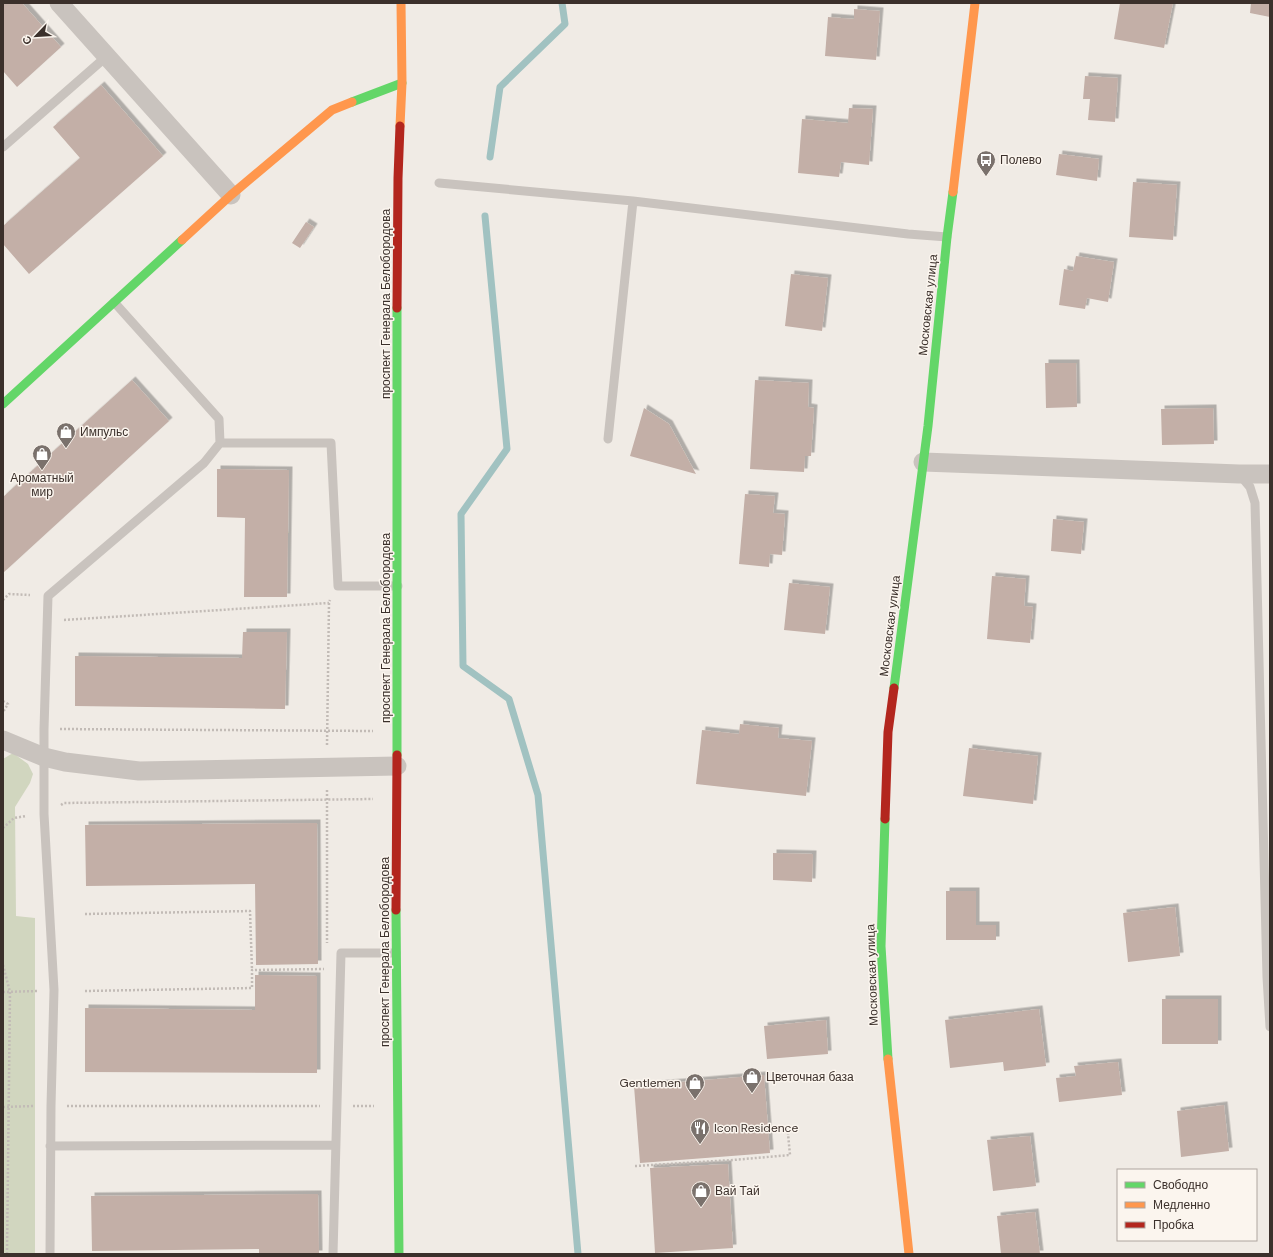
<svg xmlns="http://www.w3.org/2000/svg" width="1273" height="1257" font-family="'DM Sans',sans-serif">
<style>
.green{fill:#d1d6bf}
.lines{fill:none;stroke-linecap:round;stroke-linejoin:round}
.stream{stroke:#a1c2c1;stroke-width:7}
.building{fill:#c3afa7;filter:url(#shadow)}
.path{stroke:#c2bbb6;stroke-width:2.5;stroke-dasharray:2 2;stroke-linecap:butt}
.lane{stroke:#c9c3be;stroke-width:9}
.street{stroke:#c9c3be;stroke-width:19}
.fast{stroke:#63d668;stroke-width:9}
.slow{stroke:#ff974d;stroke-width:9}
.jam{stroke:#b3261e;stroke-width:9}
.labels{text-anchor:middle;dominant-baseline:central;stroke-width:3;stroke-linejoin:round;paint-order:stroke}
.poi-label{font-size:12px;fill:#3b302b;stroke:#fbf5ee;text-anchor:start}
.street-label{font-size:12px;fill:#3b302b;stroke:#fbf5ee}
</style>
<defs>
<filter id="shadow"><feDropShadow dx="3.5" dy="-3.5" stdDeviation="0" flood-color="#0004"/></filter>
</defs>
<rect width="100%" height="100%" fill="#f0ebe5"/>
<!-- green -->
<path class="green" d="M13,753L28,764L33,774L30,783L15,807L16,916L35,918V1254H3V759Z"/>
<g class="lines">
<!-- stream -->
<path class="stream" d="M490,157L500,87L565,24L562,3
M485,216L507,449L461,514L463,666L509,699L538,795L578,1254"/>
</g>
<!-- building -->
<path class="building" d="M3,3H22L61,47L17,87L3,71Z
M1120,3H1173L1164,48L1114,39Z
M1251,3H1270V17L1250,13Z
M854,9L880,11L876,60L825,56L828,17L854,19Z
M1085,76L1118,78L1115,122L1088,120L1090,99H1083Z
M101,85L163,156L29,274L3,244V226L80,158L53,127Z
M849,108L873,109L869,165L841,162L839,177L798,173L802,119L848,123Z
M1059,154L1099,159L1097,181L1056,175Z
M1133,182L1177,185L1173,240L1129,237Z
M306,222L314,227L300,248L292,243Z
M1076,256L1114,262L1108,302L1087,298L1085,309L1059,305L1064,269L1073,271Z
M791,274L828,278L822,331L785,326Z
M1045,363H1076L1077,407L1046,408Z
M132,380L169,421L3,573V497Z
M755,380L809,383L808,407L814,408L811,456H805L804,472L750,469Z
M644,408L669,424L696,474L630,456Z
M1213,408L1214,444L1162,445L1161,409Z
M217,469L289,470L287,597H244L245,518L217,517Z
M745,494L775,496L773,513L785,514L782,555L770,554L769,567L739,564Z
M1053,519L1084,522L1081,554L1051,551Z
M992,576L1026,579L1024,606L1033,607L1030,643L987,639Z
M789,583L830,587L825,634L784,630Z
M243,632H287L285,709L75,706V656L242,658Z
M740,724L779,728L778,738L812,741L806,796L696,784L702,730L739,734Z
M969,748L1038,756L1033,804L963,796Z
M317,823L318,964L256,965L255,884L86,886L85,825Z
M773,853L813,854L812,882L773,880Z
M946,891H976V925H996V940H946Z
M1175,907L1180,956L1128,962L1123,913Z
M255,975L317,976V1073L85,1072V1008L255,1010Z
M1162,999H1218V1044H1162Z
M1039,1009L1046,1066L1004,1071L1003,1062L950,1068L945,1020Z
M826,1020L828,1054L767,1059L764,1026Z
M1118,1062L1122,1095L1059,1102L1056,1078L1076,1076L1074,1066Z
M764,1075L770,1153L640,1163L634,1086Z
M1224,1105L1229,1151L1181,1157L1177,1111Z
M1030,1136L1036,1186L993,1191L987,1140Z
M728,1164L733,1248L655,1253L650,1168Z
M318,1194L319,1254H259V1249L92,1251L91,1196Z
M1035,1212L1040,1254H1001L997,1216Z"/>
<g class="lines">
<!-- path -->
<path class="path" d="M3,600L9,594L30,595
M64,620L329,603
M3,701L8,704L3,712
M60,729L373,731
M327,745L329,603L330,600
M327,790V943
M61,805L64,803L373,799
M3,828L14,818L26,816
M85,914L250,911L252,970
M3,965L10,992L7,1254
M85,991L252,988V970L324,969
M3,992L38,991
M67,1106H320
M353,1106H374
M3,1107L34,1106
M635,1166L733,1160L790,1155L788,1134"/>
<!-- lane -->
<path class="lane" d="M3,147L107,56
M439,183L633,201
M608,439L633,201L908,234L947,237
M220,443H331L338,586H398
M1240,475L1250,487L1255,503L1267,977L1270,1027
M50,1146L335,1145
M50,1254L51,1106L54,990L44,814V729L48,596L204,463L220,443L219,419L114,302
M333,1254L341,953H396"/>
<!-- street -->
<path class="street" d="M59,3L231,195
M923,462L1239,474H1270
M3,740L44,757L65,762L139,771L397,766"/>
<!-- fast -->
<path class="fast" d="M352,102L402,83
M397,308V755
M3,404L182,240
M894,688L928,426L947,237L953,192
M885,819L881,946L888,1059
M396,910L399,1254"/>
<!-- slow -->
<path class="slow" d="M400,126L402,83L401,3
M953,192L975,3
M182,240L231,195L332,110L352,102
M888,1059L909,1254"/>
<!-- jam -->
<path class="jam" d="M397,308L398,178L400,126
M885,819L888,732L894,688
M396,910L397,755"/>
</g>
<!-- icons -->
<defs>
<symbol id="bus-pin" viewBox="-11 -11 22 30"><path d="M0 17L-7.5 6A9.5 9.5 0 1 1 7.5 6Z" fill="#7a716c" stroke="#fbf5ee"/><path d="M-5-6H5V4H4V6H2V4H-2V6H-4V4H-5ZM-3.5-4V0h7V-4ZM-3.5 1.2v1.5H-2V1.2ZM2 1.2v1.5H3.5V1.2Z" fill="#fff"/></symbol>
<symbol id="shop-pin" viewBox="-11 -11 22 30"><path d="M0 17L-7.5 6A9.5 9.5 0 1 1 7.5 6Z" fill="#7a716c" stroke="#fbf5ee"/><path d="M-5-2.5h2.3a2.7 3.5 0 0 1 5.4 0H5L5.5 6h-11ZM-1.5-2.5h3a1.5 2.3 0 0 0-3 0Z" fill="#fff"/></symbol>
<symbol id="restaurant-pin" viewBox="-11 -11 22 30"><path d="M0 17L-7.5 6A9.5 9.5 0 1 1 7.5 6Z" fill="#7a716c" stroke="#fbf5ee"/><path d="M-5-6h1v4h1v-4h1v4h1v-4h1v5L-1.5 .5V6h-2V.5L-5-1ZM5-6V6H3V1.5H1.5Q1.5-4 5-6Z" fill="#fff"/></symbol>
</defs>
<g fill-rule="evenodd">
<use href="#bus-pin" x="975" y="149" width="22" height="30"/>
<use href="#shop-pin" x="55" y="421" width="22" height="30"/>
<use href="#shop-pin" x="31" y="443" width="22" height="30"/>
<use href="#shop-pin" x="741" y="1066" width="22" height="30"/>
<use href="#shop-pin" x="684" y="1072" width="22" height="30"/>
<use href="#restaurant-pin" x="689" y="1117" width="22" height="30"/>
<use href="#shop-pin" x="690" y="1180" width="22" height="30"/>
</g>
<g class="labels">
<!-- poi labels -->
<g class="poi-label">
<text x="1000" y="160">Полево</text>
<text x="80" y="432">Импульс</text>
<text x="42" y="478" text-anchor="middle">Ароматный<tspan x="42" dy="14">мир</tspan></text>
<text x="766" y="1077">Цветочная база</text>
<text x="681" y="1083" text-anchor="end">Gentlemen</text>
<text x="714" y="1128">Icon Residence</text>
<text x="715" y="1191">Вай Тай</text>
</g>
<!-- street labels -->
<g class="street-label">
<text transform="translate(386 304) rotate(-90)">проспект Генерала Белобородова</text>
<text transform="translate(928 305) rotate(-84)">Московская улица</text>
<text transform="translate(890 626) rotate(-83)">Московская улица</text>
<text transform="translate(386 628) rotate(-90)">проспект Генерала Белобородова</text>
<text transform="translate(385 952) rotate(-90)">проспект Генерала Белобородова</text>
<text transform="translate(872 975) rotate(-92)">Московская улица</text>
</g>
</g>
<!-- border -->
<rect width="1273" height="1257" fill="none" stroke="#3b302b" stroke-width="8"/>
<!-- legend -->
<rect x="1117" y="1169" width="140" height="72" fill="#fbf5ee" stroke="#aea6a0"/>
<rect x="1125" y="1182" width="20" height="6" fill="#63d668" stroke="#aea6a0"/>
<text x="1153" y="1189" font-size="12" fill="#3b302b">Свободно</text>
<rect x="1125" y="1202" width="20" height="6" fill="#ff974d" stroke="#aea6a0"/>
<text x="1153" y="1209" font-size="12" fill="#3b302b">Медленно</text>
<rect x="1125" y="1222" width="20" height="6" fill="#b3261e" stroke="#aea6a0"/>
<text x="1153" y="1229" font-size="12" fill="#3b302b">Пробка</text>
<!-- north arrow -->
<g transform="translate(36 36) rotate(245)" stroke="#fbf5ee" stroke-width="3" paint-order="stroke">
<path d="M0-3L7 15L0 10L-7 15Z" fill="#3b302b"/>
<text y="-6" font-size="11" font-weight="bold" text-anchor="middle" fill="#3b302b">С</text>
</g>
</svg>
